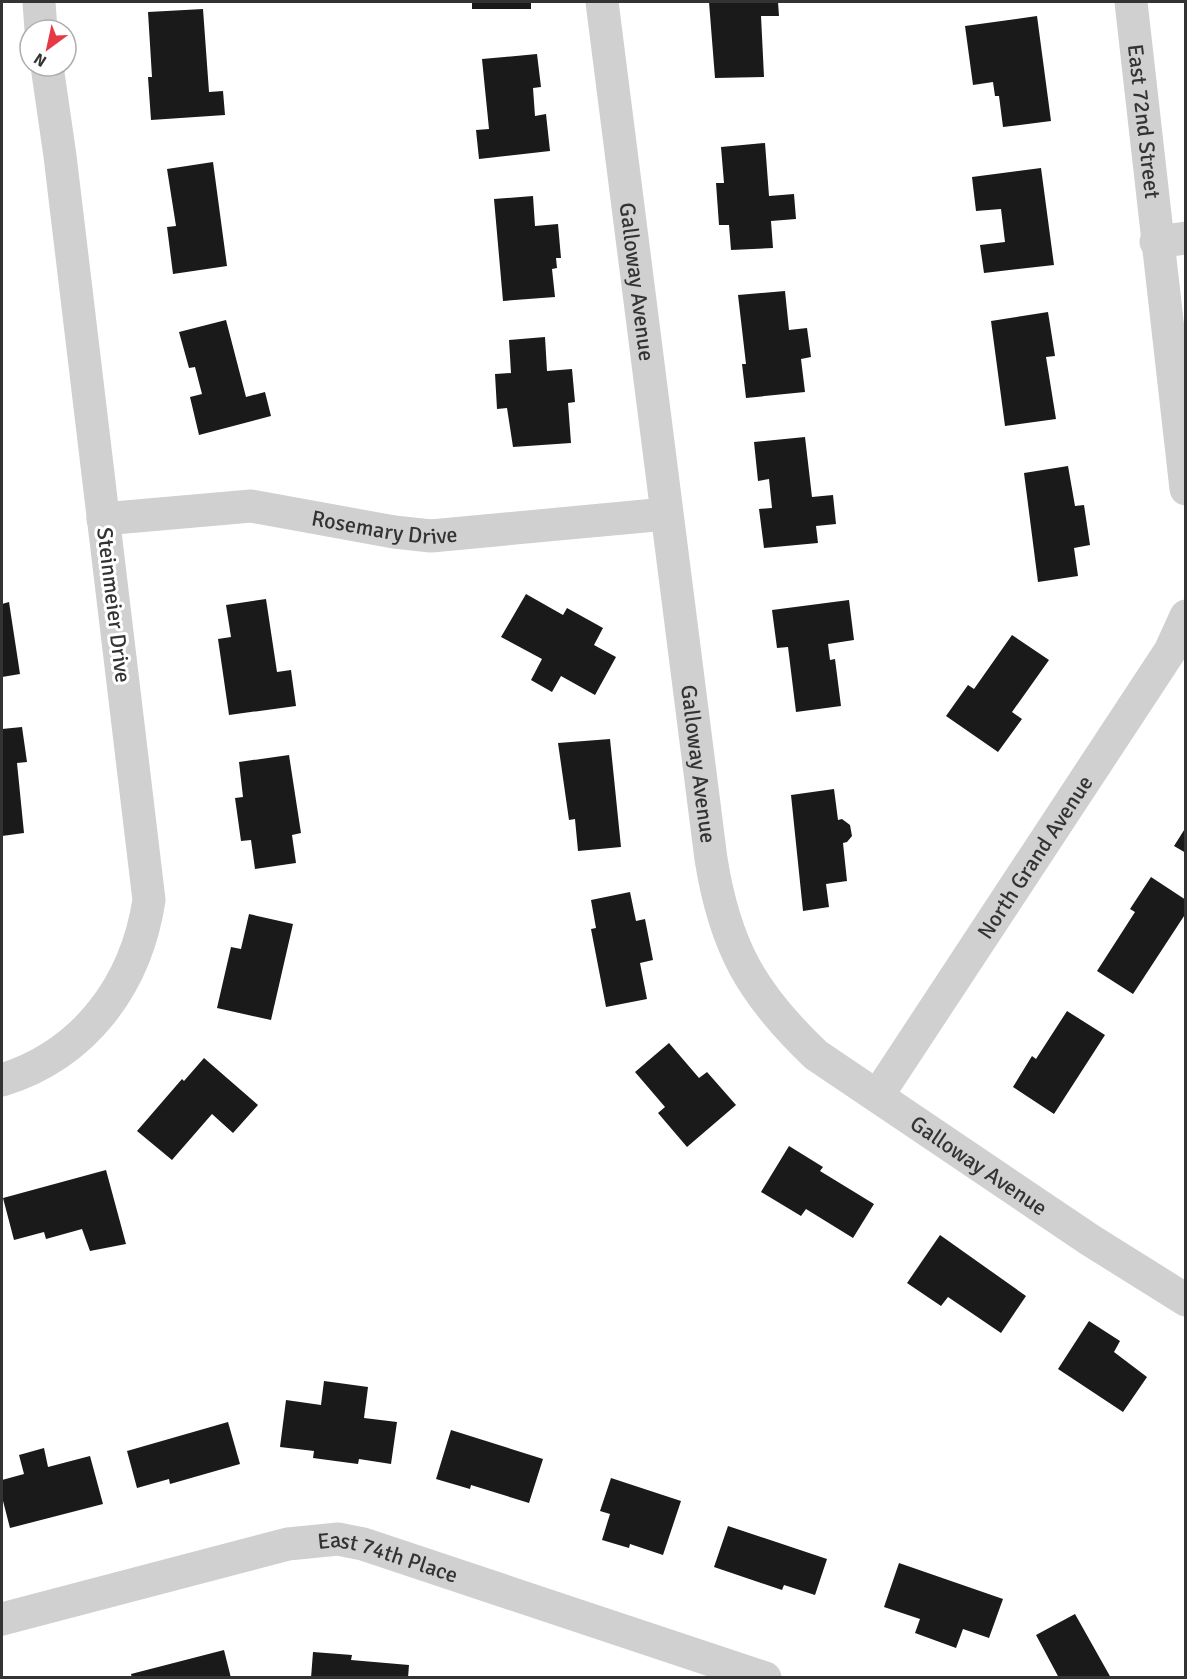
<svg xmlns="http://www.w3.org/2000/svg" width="1187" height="1679" font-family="Signika,sans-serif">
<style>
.building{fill:#1a1a1a}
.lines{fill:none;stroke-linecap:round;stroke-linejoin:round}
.minor{stroke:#d0d0d0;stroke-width:33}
.labels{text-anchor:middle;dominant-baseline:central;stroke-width:6;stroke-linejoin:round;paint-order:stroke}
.street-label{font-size:22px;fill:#333;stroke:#fff}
</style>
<rect width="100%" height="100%" fill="#fff"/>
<!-- building -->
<path class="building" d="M472,2H531V9H472Z
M709,2H778L779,16H761L764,77L715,78Z
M203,9L209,92L223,91L225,115L151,120L148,77H152L148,12Z
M1037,16L1051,121L1003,127L999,96H995L993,82L973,85L965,26Z
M537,54L541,87L533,88L535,116L546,114L550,151L479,159L476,130L489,129L482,59Z
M765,143L769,196L794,194L796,219L771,221L773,248L731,250L729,225H719L716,183H724L721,147Z
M213,162L227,266L173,274L167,227L176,226L167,169Z
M1041,168L1054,265L984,273L980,245L1005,242L1001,209L976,211L972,177Z
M533,196L535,226L558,224L561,258H556L557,268L552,269L555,297L503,301L494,199Z
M785,291L789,330L807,328L811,357L801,359L805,392L746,398L742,364H746L738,295Z
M1048,312L1055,356L1046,357L1056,419L1005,426L991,321Z
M226,320L246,397L265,392L271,416L199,435L190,397L202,394L195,367L189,368L179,332Z
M545,337L547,371L572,369L575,402L568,403L571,443L513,447L507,408L497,409L495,374L511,373L509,340Z
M805,437L812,497L833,495L836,524L816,526L818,543L764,548L759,509L772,508L769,479L758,481L754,442Z
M1068,466L1075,506L1084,505L1090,545L1074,548L1078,576L1038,582L1024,473Z
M526,594L563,615L567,608L603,628L594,645L616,657L595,695L561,676L552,692L531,680L542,659L501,637Z
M266,599L277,672L291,670L296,706L229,715L218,639L231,637L226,605Z
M849,600L854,640L828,644L830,660L835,659L841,706L796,712L788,647L777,648L772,610Z
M9,602L20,674L2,677V604Z
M1012,635L1049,660L1012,712L1022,719L998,752L946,716L968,685L974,689Z
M22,727L27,762L17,763L24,833L2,836V729Z
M610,739L621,847L578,851L575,819L569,820L558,743Z
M289,755L301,833L292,835L296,863L255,869L251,840L241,841L235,798L243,797L239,762Z
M834,789L838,820L842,819L850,825L852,836L847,842L843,843L847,881L826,884L829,907L803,911L791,795Z
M1186,827V853L1174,846Z
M1151,877L1186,900V913L1133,994L1097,971L1135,912L1130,909Z
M630,892L636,921L645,919L653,960L640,963L647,999L606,1007L591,929L596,928L591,900Z
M249,914L293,924L271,1020L217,1008L231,947L241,949Z
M1067,1011L1105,1035L1054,1114L1013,1087L1032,1056L1036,1059Z
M669,1043L699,1078L707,1072L736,1105L687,1147L658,1113L665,1107L635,1072Z
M204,1058L258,1105L233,1133L212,1114L172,1160L137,1131L182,1079L184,1081Z
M789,1146L823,1167L820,1171L874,1204L853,1238L806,1209L801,1216L761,1192Z
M106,1170L126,1244L90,1251L82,1229L46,1239L44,1232L14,1240L3,1198Z
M940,1235L1026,1296L1001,1333L948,1297L941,1306L907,1283Z
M1089,1321L1120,1341L1114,1352L1147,1377L1123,1412L1058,1369Z
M324,1381L368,1387L364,1418L397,1422L391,1464L359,1459L358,1464L313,1458L314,1451L280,1447L286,1400L321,1405Z
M228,1422L240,1464L170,1484L169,1479L137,1488L127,1451Z
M451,1430L543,1459L529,1503L471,1485L470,1489L436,1479Z
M44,1448L48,1467L90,1456L103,1504L10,1528L2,1497V1480L24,1474L19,1455Z
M611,1478L681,1501L663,1555L630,1544L629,1548L602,1540L610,1514L600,1511Z
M728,1526L827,1559L815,1595L784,1585L782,1590L714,1567Z
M899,1563L1003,1599L989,1638L963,1629L956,1648L915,1633L920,1619L884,1607Z
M1075,1614L1111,1678H1059L1036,1635Z
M224,1650L231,1678H132L131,1674Z
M313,1652L352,1655L351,1660L409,1665L408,1678H311Z"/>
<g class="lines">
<!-- minor -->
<g class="minor">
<path d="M39,2L41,30"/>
<path id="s1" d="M602,2L711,859C725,947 752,994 816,1055L1090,1240L1186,1300"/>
<path id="s2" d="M1131,2L1186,489"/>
<path d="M1156,242L1186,238"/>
<path id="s3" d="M103,519L251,506L394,532L431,536L666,514"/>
<path d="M2,1080C85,1054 136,985 149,900L60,156L47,66"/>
<path id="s4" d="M878,1095L1170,651L1186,616"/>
<path id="s5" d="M2,1619L288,1544L338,1539L363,1544L765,1678"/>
</g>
</g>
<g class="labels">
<!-- street labels -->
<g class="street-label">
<text stroke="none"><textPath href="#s2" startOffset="120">East 72nd Street</textPath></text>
<text stroke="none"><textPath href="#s1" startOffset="282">Galloway Avenue</textPath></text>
<text stroke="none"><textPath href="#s3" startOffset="284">Rosemary Drive</textPath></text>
<text transform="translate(114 605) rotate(83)">Steinmeier Drive</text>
<text stroke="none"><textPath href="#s1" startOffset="768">Galloway Avenue</textPath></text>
<text stroke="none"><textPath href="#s4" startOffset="285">North Grand Avenue</textPath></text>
<text stroke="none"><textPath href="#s1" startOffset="1288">Galloway Avenue</textPath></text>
<text stroke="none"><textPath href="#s5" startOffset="398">East 74th Place</textPath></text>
</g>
</g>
<!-- border -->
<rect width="1187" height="1679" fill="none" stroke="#333333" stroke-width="6"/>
<!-- north arrow -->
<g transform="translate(48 48) rotate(213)"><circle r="28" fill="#ffffff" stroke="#adadad" stroke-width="1.5"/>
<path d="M0-4.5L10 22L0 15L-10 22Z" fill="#e63946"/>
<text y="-9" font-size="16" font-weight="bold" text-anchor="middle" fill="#333333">N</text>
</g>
</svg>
